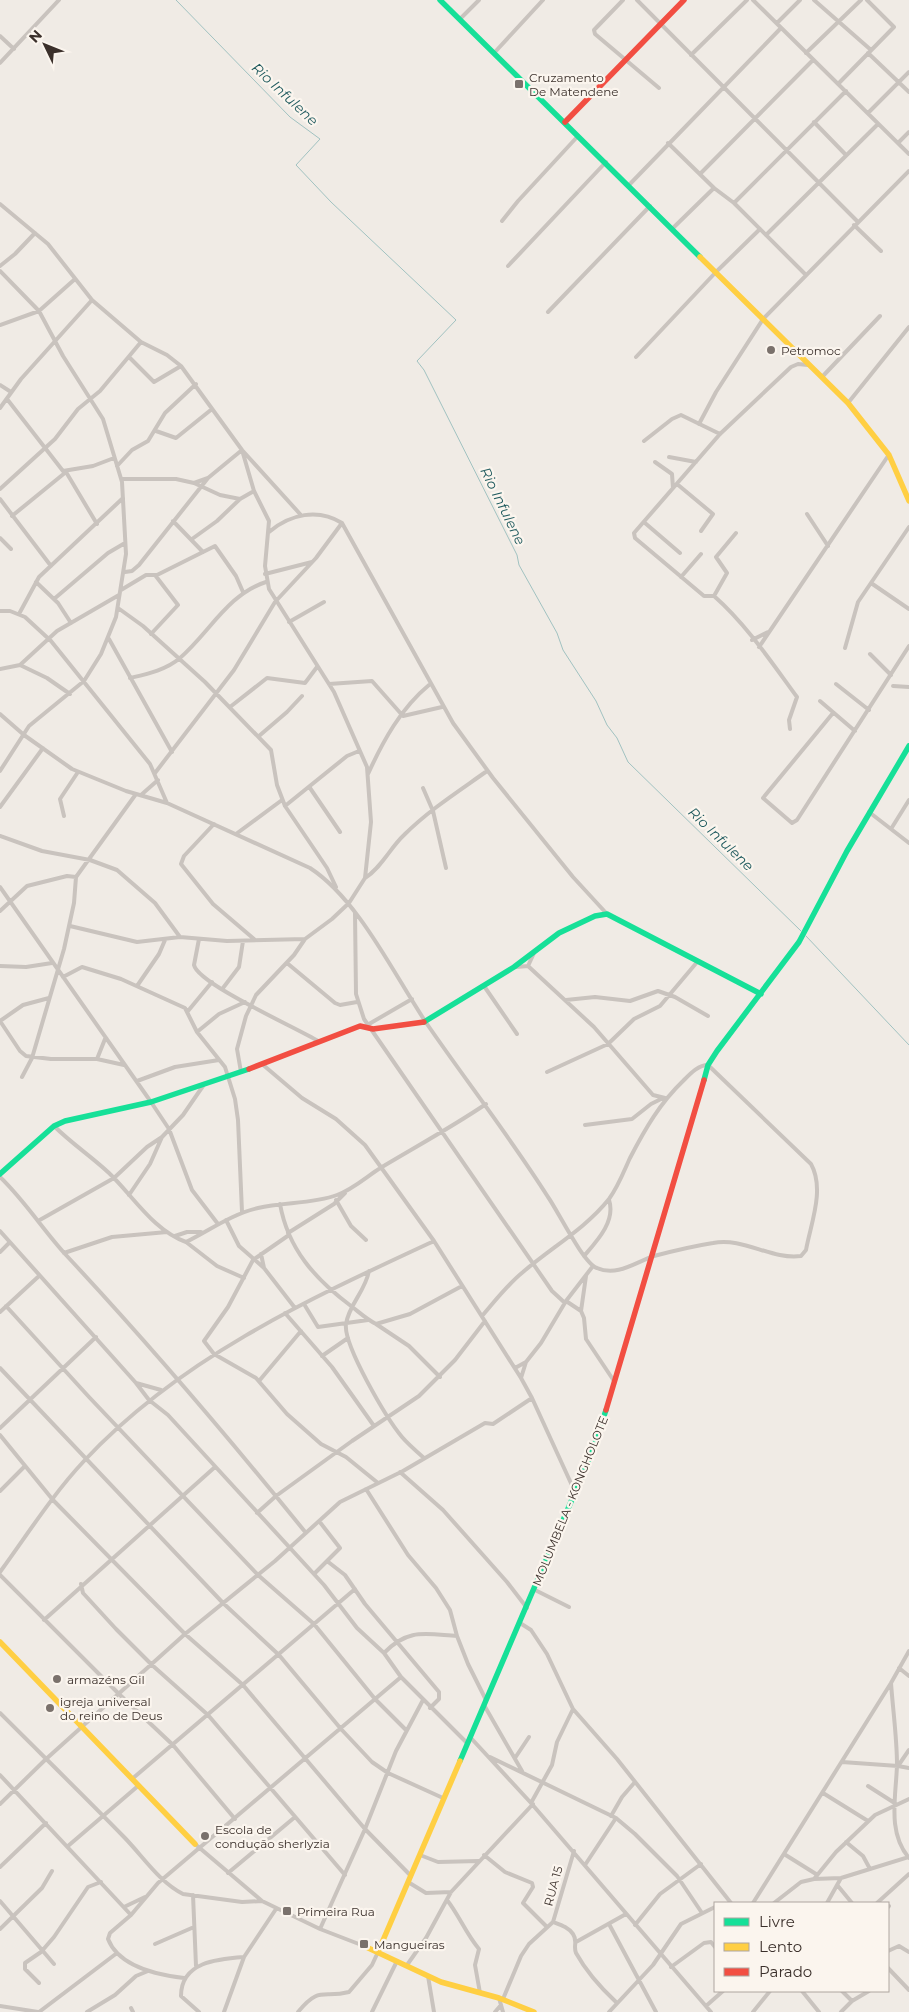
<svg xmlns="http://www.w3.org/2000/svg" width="909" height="2012" font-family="Montserrat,sans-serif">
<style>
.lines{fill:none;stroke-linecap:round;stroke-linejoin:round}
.stream{stroke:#a1c2c1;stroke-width:1}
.street{stroke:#c9c3be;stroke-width:4}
.fast{stroke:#16e098;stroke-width:5.5}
.slow{stroke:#ffcf43;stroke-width:5.5}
.jam{stroke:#f24e42;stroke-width:5.5}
.poi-dot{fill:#7a716c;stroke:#fbf5ee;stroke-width:2}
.labels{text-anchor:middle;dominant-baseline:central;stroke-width:4.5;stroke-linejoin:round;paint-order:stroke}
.poi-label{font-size:12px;fill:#3b302b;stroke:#fbf5ee;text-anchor:start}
.street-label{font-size:12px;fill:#3b302b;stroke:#fbf5ee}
.water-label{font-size:14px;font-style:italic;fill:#1f5a5e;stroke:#fbf5ee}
</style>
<rect width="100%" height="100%" fill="#f0ebe5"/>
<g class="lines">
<!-- stream -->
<path class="stream" d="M176,0L290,117L320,139L296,165L331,202L456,320L417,361L424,370L517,555L519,565L557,633L563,650L596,701L607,725L617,738L628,762L801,931
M806,936L909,1045"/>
<!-- street -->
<path class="street" d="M623,0L594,30L595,34L659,88
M637,0L857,221
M753,0L909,154
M814,0L871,50
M460,19L479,0
M777,23L800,0
M0,36L14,49
M495,52L543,0
M806,53L861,0
M868,53L909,92
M691,55L747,0
M0,63L59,0
M838,84L894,27L867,0
M868,113L909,72
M814,122L846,155
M668,143L714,188L734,203L805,274
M898,143L909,132
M700,174L813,60
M629,185L781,28
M734,203L846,91
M0,204L48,244L92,300L141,342L167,355L181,366L242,450L254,491L269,521L265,566L269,589L334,692L367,767L371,822L365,878L349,903L332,919L305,939L294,955L256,995L246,1016L237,1049L241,1072
M502,221L518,201L578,136
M854,225L881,251
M672,229L714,188
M766,235L878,124
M0,266L15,254L35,233
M508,266L606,162
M0,271L39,311L63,356L103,419L122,482L126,554L116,617L101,654L84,681L29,726L0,771
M548,312L650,206
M0,325L39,311L75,279
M129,357L154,382L181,366
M636,357L716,272L760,229
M822,377L880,316
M0,385L11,392
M7,399L63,471L93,466L114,458
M848,403L909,327
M0,408L21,379L92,300
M699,424L716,392L763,319L909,171
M156,431L176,438L212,409
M644,441L672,419L681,415L720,434
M669,457L696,462
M655,462L672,474L673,488
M117,466L132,450L148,441L165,413L196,384
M121,479H176L194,483L208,478L242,450L300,514
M194,483L220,495L240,499
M677,484L713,514L701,531
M0,489L55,439L78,409L100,391L141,342
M0,499L51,566
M807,514L828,546
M12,516L66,472L97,524
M173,521L203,552
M645,523L680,553
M269,532C290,514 318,508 342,523L453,723L493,778L573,877L607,914
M0,538L11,549
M192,539L217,521L240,499L254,491
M125,572L132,571L139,565L208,478
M265,574L312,562
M681,577L701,554
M36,582L58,603L71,623
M871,583L909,609
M121,590L146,575H157L215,546L236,576L243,592
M714,596L727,573L716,557L736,533
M54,599L108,553L125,543
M118,608L143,626L205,682L271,750L277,785L285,806L327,868L336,887
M0,611H10L25,617L51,641L150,764L167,803
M19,614L39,577L123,498
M289,622L324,602
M151,634L178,605L155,575
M109,639L172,752
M752,640L768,632
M759,647L888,456
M845,648L858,602L909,527
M870,654L891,675
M20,665L47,678L70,694
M0,669L20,665L57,631L119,595
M130,678C147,674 166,670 180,658C209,633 228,594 266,582
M329,684L372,681L403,716L442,707
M836,684L869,710
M893,686L909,687
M820,701L855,731
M230,707L267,678L305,683L317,667
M833,713L763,798L792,823L797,820L909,646
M0,714L24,735L72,769L126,791L167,803L310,868C359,900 394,975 427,1024C467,1082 510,1137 548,1197C558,1211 583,1263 597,1268C617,1277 636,1262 654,1256C673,1251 694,1246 713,1243C744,1237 771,1260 801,1256L806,1250C811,1223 825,1189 811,1164L708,1065C698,1065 690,1074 683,1081C660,1103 645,1129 630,1158C624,1171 618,1187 609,1199C585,1229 552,1247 523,1272C507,1285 495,1301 482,1316
M790,729L789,720L797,697C772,663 746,624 714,596H704L635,538L634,533L720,434L791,367L798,364L808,365
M259,736L287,712L302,696
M155,773L234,670L275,602L316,558L342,523
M368,774C383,741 401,708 429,685
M310,788L340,832
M423,788L433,811L446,868
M141,795L158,780
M285,806L347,756L359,751
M0,807L43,748
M869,812L909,843
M64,816L60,799L78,772
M214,824L184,856L181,864L213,904L254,939
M891,829L909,800
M236,834L282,800
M0,836L42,851L90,860L117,870L155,903L180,937
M365,878C382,867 390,848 404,835C429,810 459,791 487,771
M0,887L151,1102L169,1129L192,1190L218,1224
M0,911L27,886L67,876L76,877
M355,913L356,994L364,1019L552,1291L565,1303
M70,926L137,942L180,937L227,941L305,939
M199,939L194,965C198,984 297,1028 318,1041
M287,963L335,1003L340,1005L357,1002
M0,966L26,967L52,963
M528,966L534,953
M516,967L528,966L594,1027L653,1095L665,1098
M63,977L82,967L121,979L185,1008L197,1032L225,1067L235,1099L238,1120L242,1212
M137,986L159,954L165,940
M484,986L517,1034
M223,988L239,967L243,941
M566,1000L595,997L630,1001L658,991L675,997L708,1016
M188,1011L212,982
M0,1021L20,1051L26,1056L51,1059H97L124,1065
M0,1021L23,1005L49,998
M369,1024L412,999
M197,1032L219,1014L245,1002
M97,1059L105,1039
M262,1064L302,1098L336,1119L365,1145L434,1241L521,1378L532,1398L575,1492
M547,1072L608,1044L634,1019L660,1006L698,961
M22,1077L32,1058L64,949L74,903L76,877L136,794
M137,1081L175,1067L219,1060
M585,1125L632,1119L651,1104L663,1098
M54,1126C71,1143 92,1157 109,1173C133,1196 154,1231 186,1242C210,1230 232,1214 258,1208C284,1202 313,1204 337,1195C354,1189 367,1176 382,1167C417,1146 452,1127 486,1104
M0,1177C25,1201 43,1230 66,1255C150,1345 229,1438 306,1533
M129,1195L150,1164L162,1137L183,1115L203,1086
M336,1200L351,1226L366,1240
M280,1204C288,1249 315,1279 351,1306C359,1312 366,1319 376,1324L410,1314L462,1286
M226,1220L239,1246L264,1268L295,1308
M38,1221L114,1178L147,1147L162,1137
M0,1231L136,1383L149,1400L168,1415L324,1585L357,1628L384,1653L401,1677L467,1743
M288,1233L334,1204L345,1193
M289,1235L253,1260L228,1307L204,1341L214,1354L256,1378L287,1414L321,1444L346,1457L378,1483
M175,1236L187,1232H201
M186,1242L217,1266L244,1278
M0,1252L9,1243
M64,1253L112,1237L167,1232
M261,1254L264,1268
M584,1256C597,1241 616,1221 609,1200
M369,1271C365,1292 349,1304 346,1324C343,1345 387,1419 402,1437C408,1444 416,1451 424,1458
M586,1276L581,1311L584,1318L586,1339L614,1381
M566,1301L581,1311
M304,1304L318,1327L368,1320
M6,1306L89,1397L258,1575L314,1624L375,1699L406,1730
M0,1312L39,1276
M285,1313L332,1367L374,1426
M376,1324L409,1346L440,1377
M322,1356L348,1338
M0,1368L223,1603L279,1655L341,1729L372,1762L388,1773L443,1798
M515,1368L526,1362
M521,1378L526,1362L541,1343L566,1301L593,1266
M259,1381L301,1331
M136,1383L161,1390
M0,1428L96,1337
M0,1435L53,1500L185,1634L243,1685L365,1829L411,1876
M400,1472L443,1510L507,1582L527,1608
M366,1489L408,1555L436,1588L450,1610L457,1636L468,1664L486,1700
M0,1491L25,1466
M257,1513L276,1496L352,1441L419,1396L455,1360L485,1321
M327,1561L345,1575L365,1604L439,1692V1699L430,1708
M0,1572C27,1535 53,1494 84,1461C180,1358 309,1299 434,1241
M314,1574L340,1548L319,1521
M0,1575L120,1695L173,1745L235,1819
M81,1584L83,1593L116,1629L152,1665L208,1715L345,1875
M535,1590L569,1607
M44,1620L215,1467
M520,1623L531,1630L547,1654L573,1709L617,1759L731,1903
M384,1653C408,1628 425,1634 457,1636
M899,1668L909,1676
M891,1683C893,1711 897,1738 897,1765C896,1797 887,1832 909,1858
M484,1705L522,1771
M0,1713C41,1754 82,1794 123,1836C142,1855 159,1882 183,1894L242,1902L262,1901
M470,1737L531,1803L711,2012
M490,1757L616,1818L635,1834L677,1876L702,1913
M515,1758L529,1737
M842,1762L898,1766L909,1750
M898,1766L909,1768
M0,1775L131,1915
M132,1779L355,1589
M868,1786L893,1802
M823,1793L868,1821
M531,1803L552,1765L557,1742L573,1709
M0,1804L45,1760L185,1634L275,1561L340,1502L403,1471L485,1423L493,1424L532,1398
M611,1816L622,1797L635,1782
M846,1842L863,1856L870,1869
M195,1844L262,1901L320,1929L364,1946
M68,1846L138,1786
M784,1854L816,1874
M420,1855L438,1862L479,1861
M484,1855L505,1872L532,1883L533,1887L523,1903L547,1927
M585,1865L616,1818
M0,1867L46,1823
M228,1873L295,1817
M814,1879L836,1852L875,1815L909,1799
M408,1882L426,1893L451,1892
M838,1886L852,1903
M193,1895L196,1966
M447,1900C459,1915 466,1934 479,1949L475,1965L480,1993
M0,1901L54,1964
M753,1903L891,1683L909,1651
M774,1903L801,1882L814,1879L841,1878L909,1857
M827,1903L841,1878
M877,1903L909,1874
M124,1907L145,1897
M888,1907L889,1906
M553,1922C561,1925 568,1927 573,1934C578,1941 573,1946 576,1953C586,1971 601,1988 616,2002
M609,1924L656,2012
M635,1925L660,1894L701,1864
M0,1929L42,1888L52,1871
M320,1929L365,1829L396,1751L423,1700
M576,1942L626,1914
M155,1944L194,1927
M888,1951L899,1946L909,1952
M407,1965L426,1938L451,1892L533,1804
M671,1967L704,1943L711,1942L715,1947
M888,1968L909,1990
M428,1976L434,2012
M184,1978C158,1975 119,1967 108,1939L110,1933L131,1915L158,1883L401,1677
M39,1983L25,1969V1963L41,1952L54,1937L88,1887L101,1882
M802,1991L819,2012
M842,1991L852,2001
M499,1998L503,2012
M503,1999L521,1956L529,1944L553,1922L574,1851
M0,2006L38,2012
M706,2006L723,1991
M131,2008L133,2012
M39,2012L117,1953
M87,2012L115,1995L136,1976L148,1971
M199,2012L181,1996C181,1962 217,1959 244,1957
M224,2012L244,1957L276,1909
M298,2012C320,1985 323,1999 349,1992L372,1965L378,1952
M372,2012L397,1961
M495,2012L501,2005
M609,2012L653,1965L681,1924L715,1907
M753,2012L770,1991
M841,2012L852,2001L869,1991"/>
<!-- fast -->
<path class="fast" d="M440,0L700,257
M424,1022L514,967L559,933L595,916L607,914L761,994
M704,1080L708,1065L717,1051L799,942L847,851L909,746
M0,1174L54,1126L65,1121L151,1102L249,1069
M460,1761L591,1455L606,1410"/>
<!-- slow -->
<path class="slow" d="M700,257L848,403L889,455L909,501
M0,1642L195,1844
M364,1946L441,1982L499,1998L534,2012
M378,1952L460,1761"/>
<!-- jam -->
<path class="jam" d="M565,122L684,0
M249,1069L360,1026L373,1029L424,1022
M606,1410L704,1080"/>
</g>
<!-- markers -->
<g class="poi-dot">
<rect x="514" y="79" width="10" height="10" rx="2.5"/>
<circle cx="771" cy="350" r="5"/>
<circle cx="57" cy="1679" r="5"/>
<circle cx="50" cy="1708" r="5"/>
<circle cx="205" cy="1836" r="5"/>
<rect x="282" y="1906" width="10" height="10" rx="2.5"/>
<rect x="359" y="1939" width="10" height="10" rx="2.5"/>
</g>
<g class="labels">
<!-- poi labels -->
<g class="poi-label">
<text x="529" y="77">Cruzamento<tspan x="529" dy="14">De Matendene</tspan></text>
<text x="781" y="350">Petromoc</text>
<text x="67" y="1679">armazéns Gil</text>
<text x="60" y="1701">igreja universal<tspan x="60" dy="14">do reino de Deus</tspan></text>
<text x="215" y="1829">Escola de<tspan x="215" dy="14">condução sherlyzia</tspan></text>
<text x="297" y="1911">Primeira Rua</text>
<text x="374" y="1944">Mangueiras</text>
</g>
<!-- street labels -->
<g class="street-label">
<text transform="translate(570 1501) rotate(-68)">MOLUMBELA - KONGHOLOTE</text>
<text transform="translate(553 1886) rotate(-75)">RUA 15</text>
</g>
<!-- water labels -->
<g class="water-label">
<text transform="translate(285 94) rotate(43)">Rio Infulene</text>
<text transform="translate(503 506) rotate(64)">Rio Infulene</text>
<text transform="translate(721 839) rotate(44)">Rio Infulene</text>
</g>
</g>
<!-- legend -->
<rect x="714" y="1902" width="175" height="90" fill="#fbf5ee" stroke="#aea6a0"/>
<rect x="724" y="1918" width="25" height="8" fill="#16e098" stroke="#aea6a0"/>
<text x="759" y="1927" font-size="15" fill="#3b302b">Livre</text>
<rect x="724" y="1943" width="25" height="8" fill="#ffcf43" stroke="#aea6a0"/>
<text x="759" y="1952" font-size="15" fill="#3b302b">Lento</text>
<rect x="724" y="1968" width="25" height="8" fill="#f24e42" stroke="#aea6a0"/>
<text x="759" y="1977" font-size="15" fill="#3b302b">Parado</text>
<!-- north arrow -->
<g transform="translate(45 45) rotate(313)" stroke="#fbf5ee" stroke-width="4" paint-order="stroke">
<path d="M0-4L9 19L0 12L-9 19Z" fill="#3b302b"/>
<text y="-8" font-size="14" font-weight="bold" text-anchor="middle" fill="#3b302b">N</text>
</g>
</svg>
